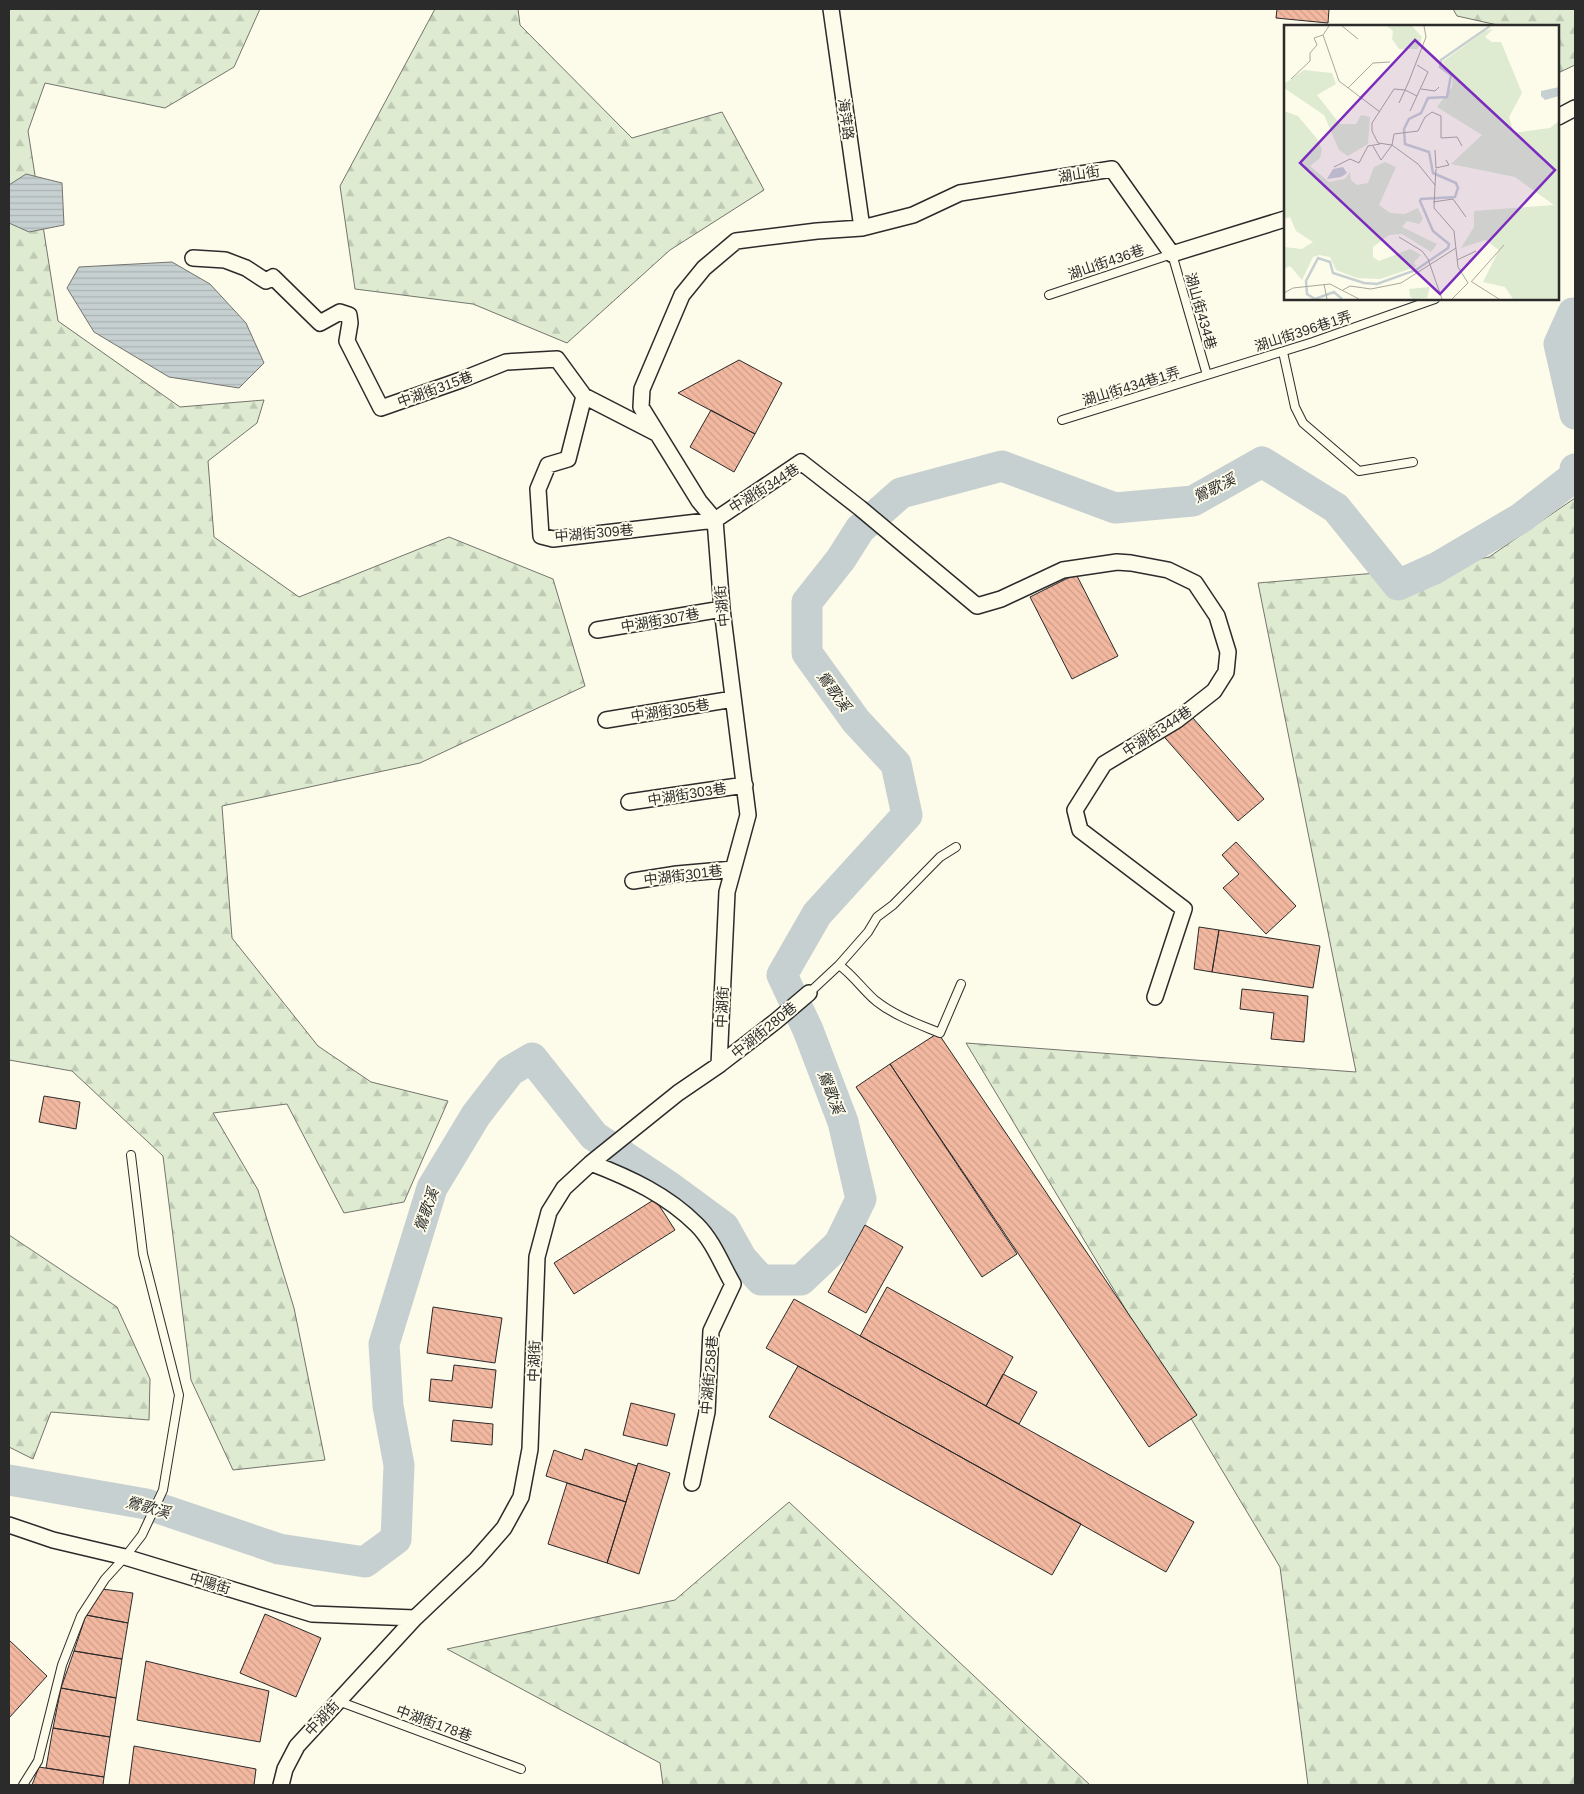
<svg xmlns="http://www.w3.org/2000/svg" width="1584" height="1794" viewBox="0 0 1584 1794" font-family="Helvetica,'Noto Sans TC',sans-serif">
	<defs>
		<pattern id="forest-firs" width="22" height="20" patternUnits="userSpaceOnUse" patternTransform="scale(1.25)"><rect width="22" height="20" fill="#deebd1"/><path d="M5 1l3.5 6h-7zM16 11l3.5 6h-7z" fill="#bfcab4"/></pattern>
		<pattern id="water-rules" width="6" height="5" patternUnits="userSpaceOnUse" patternTransform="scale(1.25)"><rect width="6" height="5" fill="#c7d0d0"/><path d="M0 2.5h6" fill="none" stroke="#abb3b3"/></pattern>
		<pattern id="building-back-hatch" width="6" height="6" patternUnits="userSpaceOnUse" patternTransform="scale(1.25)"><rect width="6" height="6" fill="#f2b8a0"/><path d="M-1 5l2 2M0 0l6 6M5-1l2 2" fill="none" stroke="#d09e8a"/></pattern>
	</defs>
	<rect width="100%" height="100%" fill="#fdfbea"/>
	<path fill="url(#forest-firs)" stroke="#74746e" d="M9,9H260L234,67L165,108L45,83L28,131L58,321L180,407L264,400L257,423L208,461L214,537L299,597L449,537L553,579L585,686L420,763L222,806L232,938L318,1046L371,1082L448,1101L404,1202L344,1213L287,1104L213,1113L258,1190L294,1308L325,1460L233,1470L191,1380L163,1156L72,1071L9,1060Z
		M435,9H518L520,25L632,138L722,112L764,190L670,250L567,343L473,304L355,289L340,186Z
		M1453,9H1575V65L1558,73V26H1502L1457,16Z
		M1575,498V1271L1574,1274L1575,1276V1785H1308L1280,1567L966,1043L1356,1072L1258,583L1436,568L1489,557Z
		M9,1235L117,1307L150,1379L149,1420L51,1412L33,1459L9,1447Z
		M789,1502L1090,1785H663L660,1763L447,1649L675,1600Z"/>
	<path fill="url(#water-rules)" stroke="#74746e" d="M26,174L62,183L64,225L29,232L9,223V185Z
		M172,262L210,284L246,323L264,363L239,388L169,377L94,332L67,288L79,267Z"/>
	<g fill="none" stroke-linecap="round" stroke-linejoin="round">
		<path stroke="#c7d0d0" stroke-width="31" d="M1575,313H1573L1559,344L1575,414
			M9,1480L146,1504L279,1549L365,1562L396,1539L399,1465L388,1406L384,1344L432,1188L476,1115L510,1071L532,1058L594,1136L667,1185L724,1227L742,1259L761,1280H801L839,1244L861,1199L843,1122L808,1030L782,975L817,914L907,815L896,764L856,721L807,653V602L841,559L860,529L901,493L1002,466L1115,508L1193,501L1262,462L1336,508L1398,585L1436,568L1521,518L1575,476V469"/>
	</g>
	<path fill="url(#building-back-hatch)" stroke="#2b2b2b" d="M1277,9H1329L1328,23L1276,18Z
		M739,360L782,383L755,434L678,393Z
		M711,410L755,434L734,472L690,447Z
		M1076,574L1118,656L1072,679L1030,597Z
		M1185,709L1264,799L1238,821L1159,731Z
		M1236,842L1296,906L1266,934L1223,888L1239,874L1222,855Z
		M1199,927L1219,930L1212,972L1194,969Z
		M1219,930L1320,946L1313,988L1212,972Z
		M1242,989L1308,996L1304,1042L1271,1039L1274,1013L1240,1009Z
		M938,1033L1197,1415L1149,1447L890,1064Z
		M890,1064L1017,1254L982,1277L856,1087Z
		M44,1096L80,1102L76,1129L39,1122Z
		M655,1199L675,1230L574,1294L554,1263Z
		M865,1225L903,1247L866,1313L828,1292Z
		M887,1287L1013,1357L986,1406L860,1336Z
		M794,1299L1194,1522L1166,1572L766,1348Z
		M433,1307L502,1318L495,1363L427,1353Z
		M454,1365L496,1370L492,1408L429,1401L431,1379L452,1381Z
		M798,1366L1081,1524L1052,1575L769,1417Z
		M1003,1374L1037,1392L1019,1424L986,1406Z
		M631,1403L675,1414L667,1446L623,1435Z
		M453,1420L493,1424L492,1445L451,1441Z
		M585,1449L637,1466L626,1502L546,1476L554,1450L582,1460Z
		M638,1463L670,1473L639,1574L607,1563Z
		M567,1483L626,1502L607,1563L548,1544Z
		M102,1589L133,1593L128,1623L86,1615Z
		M265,1614L321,1638L296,1697L240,1673Z
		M86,1615L128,1623L122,1659L74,1651Z
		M9,1640L47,1676L9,1718Z
		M74,1651L122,1659L116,1698L61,1688Z
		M146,1661L269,1691L260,1742L137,1720Z
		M61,1688L116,1698L110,1737L53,1728Z
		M53,1728L110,1737L104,1777L46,1768Z
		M134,1746L256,1769L254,1785H129Z
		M39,1767L104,1777L103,1785H32Z"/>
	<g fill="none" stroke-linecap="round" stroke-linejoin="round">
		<g stroke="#2b2b2b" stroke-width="10">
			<path id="lane" d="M1049,295L1172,254L1207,375
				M1283,352L1295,407L1303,423L1359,471L1413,462
				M1062,420L1313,342L1435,299
				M956,847L940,857L893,905L877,917L868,932L839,965C853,975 863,990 876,1001C895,1016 918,1024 940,1033L961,984
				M809,993L839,965
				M338,1701L521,1769
				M23,1785L38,1761L62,1665L81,1616L105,1579L125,1557L142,1535L163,1490L179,1395L143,1254L131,1155"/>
		</g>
		<g stroke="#2b2b2b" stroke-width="18">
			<path id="street" d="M831,9L862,228
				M1558,117L1575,108
				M193,258L225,260L246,268L266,281L273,277L320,323L340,312L349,315L350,323L347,341L381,408L461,380L506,362L557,359L584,396L656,433
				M584,396L568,459L548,465L538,489L541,536L553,539L715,520L801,462L860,508L977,606L1001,599L1063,570L1117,562L1131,563L1168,570L1195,583L1217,616L1228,652L1226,672L1214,691L1177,720L1104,764L1075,810L1080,830L1184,909L1155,997
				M597,630L722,609
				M606,720L733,699
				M629,802L745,785
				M633,881L677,874L733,869
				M719,1065L776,1021L809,993
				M591,1163C630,1178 667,1195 697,1225C713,1241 722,1265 733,1284L711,1331L707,1412L692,1483
				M9,1525L53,1540L125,1557L312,1614L415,1618
				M281,1785L285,1769L297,1746L415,1618L476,1560L504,1528L521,1497L530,1449L537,1257L549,1212L564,1188L591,1163L678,1093L719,1065L727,892L748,815L722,609L715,520L699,501L641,407L642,389L682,295L704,268L736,241L817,231L862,228L913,215L960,193L1112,169L1172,254L1285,219"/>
		</g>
		<use href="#lane" stroke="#fdfbea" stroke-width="8"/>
		<use href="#street" stroke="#fdfbea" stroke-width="15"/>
	</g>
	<g text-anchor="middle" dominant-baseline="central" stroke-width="4" stroke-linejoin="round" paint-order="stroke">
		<g font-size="14" fill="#2b2b2b" stroke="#fdfbea">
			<text transform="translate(846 119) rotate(82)">海萍路</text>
			<text transform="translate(1079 174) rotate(-9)">湖山街</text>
			<text transform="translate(1106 262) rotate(-19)">湖山街436巷</text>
			<text transform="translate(1201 311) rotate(74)">湖山街434巷</text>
			<text transform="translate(1303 331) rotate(-18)">湖山街396巷1弄</text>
			<text transform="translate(1131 386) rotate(-17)">湖山街434巷1弄</text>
			<text transform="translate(435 389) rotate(-20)">中湖街315巷</text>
			<text transform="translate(764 488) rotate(-32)">中湖街344巷</text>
			<text transform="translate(594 533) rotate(-5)">中湖街309巷</text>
			<text transform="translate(722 606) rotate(-96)">中湖街</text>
			<text transform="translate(660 620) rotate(-10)">中湖街307巷</text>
			<text transform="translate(670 710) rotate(-9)">中湖街305巷</text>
			<text transform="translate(1157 731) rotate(-33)">中湖街344巷</text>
			<text transform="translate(687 794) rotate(-9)">中湖街303巷</text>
			<text transform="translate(683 875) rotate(-7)">中湖街301巷</text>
			<text transform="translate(722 1007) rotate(-87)">中湖街</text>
			<text transform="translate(764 1030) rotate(-39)">中湖街280巷</text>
			<text transform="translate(534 1361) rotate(-88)">中湖街</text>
			<text transform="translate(709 1375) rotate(-85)">中湖街258巷</text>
			<text transform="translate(210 1583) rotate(17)">中陽街</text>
			<text transform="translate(322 1718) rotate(-47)">中湖街</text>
			<text transform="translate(434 1723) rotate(20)">中湖街178巷</text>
		</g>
		<g font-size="15" font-style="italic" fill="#2b2b2b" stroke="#fdfbea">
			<text transform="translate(1214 488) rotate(-27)">鶯歌溪</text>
			<text transform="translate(834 691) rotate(54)">鶯歌溪</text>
			<text transform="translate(831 1092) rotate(69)">鶯歌溪</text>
			<text transform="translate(426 1210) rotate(-71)">鶯歌溪</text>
			<text transform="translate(148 1507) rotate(15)">鶯歌溪</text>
		</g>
	</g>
	<g transform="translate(1284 25)">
		<rect width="275" height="275" fill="#fdfbea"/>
		<path d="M146,262L143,273L129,274L126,271L125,264Z" fill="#deebd1"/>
		<path d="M103,1H128L138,12L134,24H115L108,14L109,6ZM209,4L201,12L208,17H217L238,68L225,92L230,108L266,103L275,96V274H229L221,262L199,257L215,225L201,215L177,223L190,202V186L270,180L231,152L167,139L198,110L153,82L168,62L169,50L158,37L201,6ZM20,45L48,48L52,59L33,70L56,99H72L77,90L86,92L84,119L64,131L55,125L40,90L0,63V59ZM0,86L14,91L34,115L38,125L36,133L26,141L45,157L61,154L66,147L67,155L73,160L84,158L90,142L101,137L112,142L95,180L106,188L121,189L134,183L139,194L135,199L123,196L118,202L153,219L147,227L118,209L105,210L89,222V232L95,236L126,224L137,230L130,237L132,242L96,254L73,253L52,245L46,232L35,230L29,232L18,255L6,241L0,244V222L18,224L29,217L12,206L6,192L0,194Z" fill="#deebd1"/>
		<path d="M275,62V71L261,75L257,71V66ZM59,142L63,148L57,152L43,154L49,144Z" fill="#c7d0d0"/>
		<path fill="none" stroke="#c7d0d0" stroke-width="2.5" d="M58,274L50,267L31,274L23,269L22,256L34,233L46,237L49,248L80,258L93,259L132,245L164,223L165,219L149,206L136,176L137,174L171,172L174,163L172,158L149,148L145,127L121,119L120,104L125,94L137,88L144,73L163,72L167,50L156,42L157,35L206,1"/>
		<path fill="none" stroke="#a9a89e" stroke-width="1" d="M45,1L39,10L55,56L96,87M58,1L74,14M140,1L142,12L125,56L121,65L110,64L88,98V106L94,118L108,120L134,139L151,160L150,183L170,206L174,242L184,258M7,54L26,36V28L33,20L30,13L39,10M64,63L89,38L106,37M137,64L151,66L155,62M115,78L121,65L133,71M126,86L144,47L133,40M89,121L97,135L108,120L110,109L134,106L141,92L148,87L157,91V113L173,112L178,121M151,125L152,143L165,140L162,135M50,142L66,134L75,138L84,121L96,119M151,160L152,144M149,177L169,174L182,192M115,212L138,226L144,234L158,274M173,235L192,226M187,257L220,220M188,257L215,274M40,259L43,274M59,265L66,261L87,264L117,258L172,223M0,268L9,263L46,259L75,274M168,274L184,258"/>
		<path fill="#7b2cbf" fill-opacity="0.15" stroke="#7b2cbf" stroke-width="2.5" d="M131,15L271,145L156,269L16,138Z"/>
		<rect width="275" height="275" fill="none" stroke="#2b2b2b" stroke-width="2.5"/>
	</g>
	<rect width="1584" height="1794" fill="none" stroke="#2b2b2b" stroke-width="20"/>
</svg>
